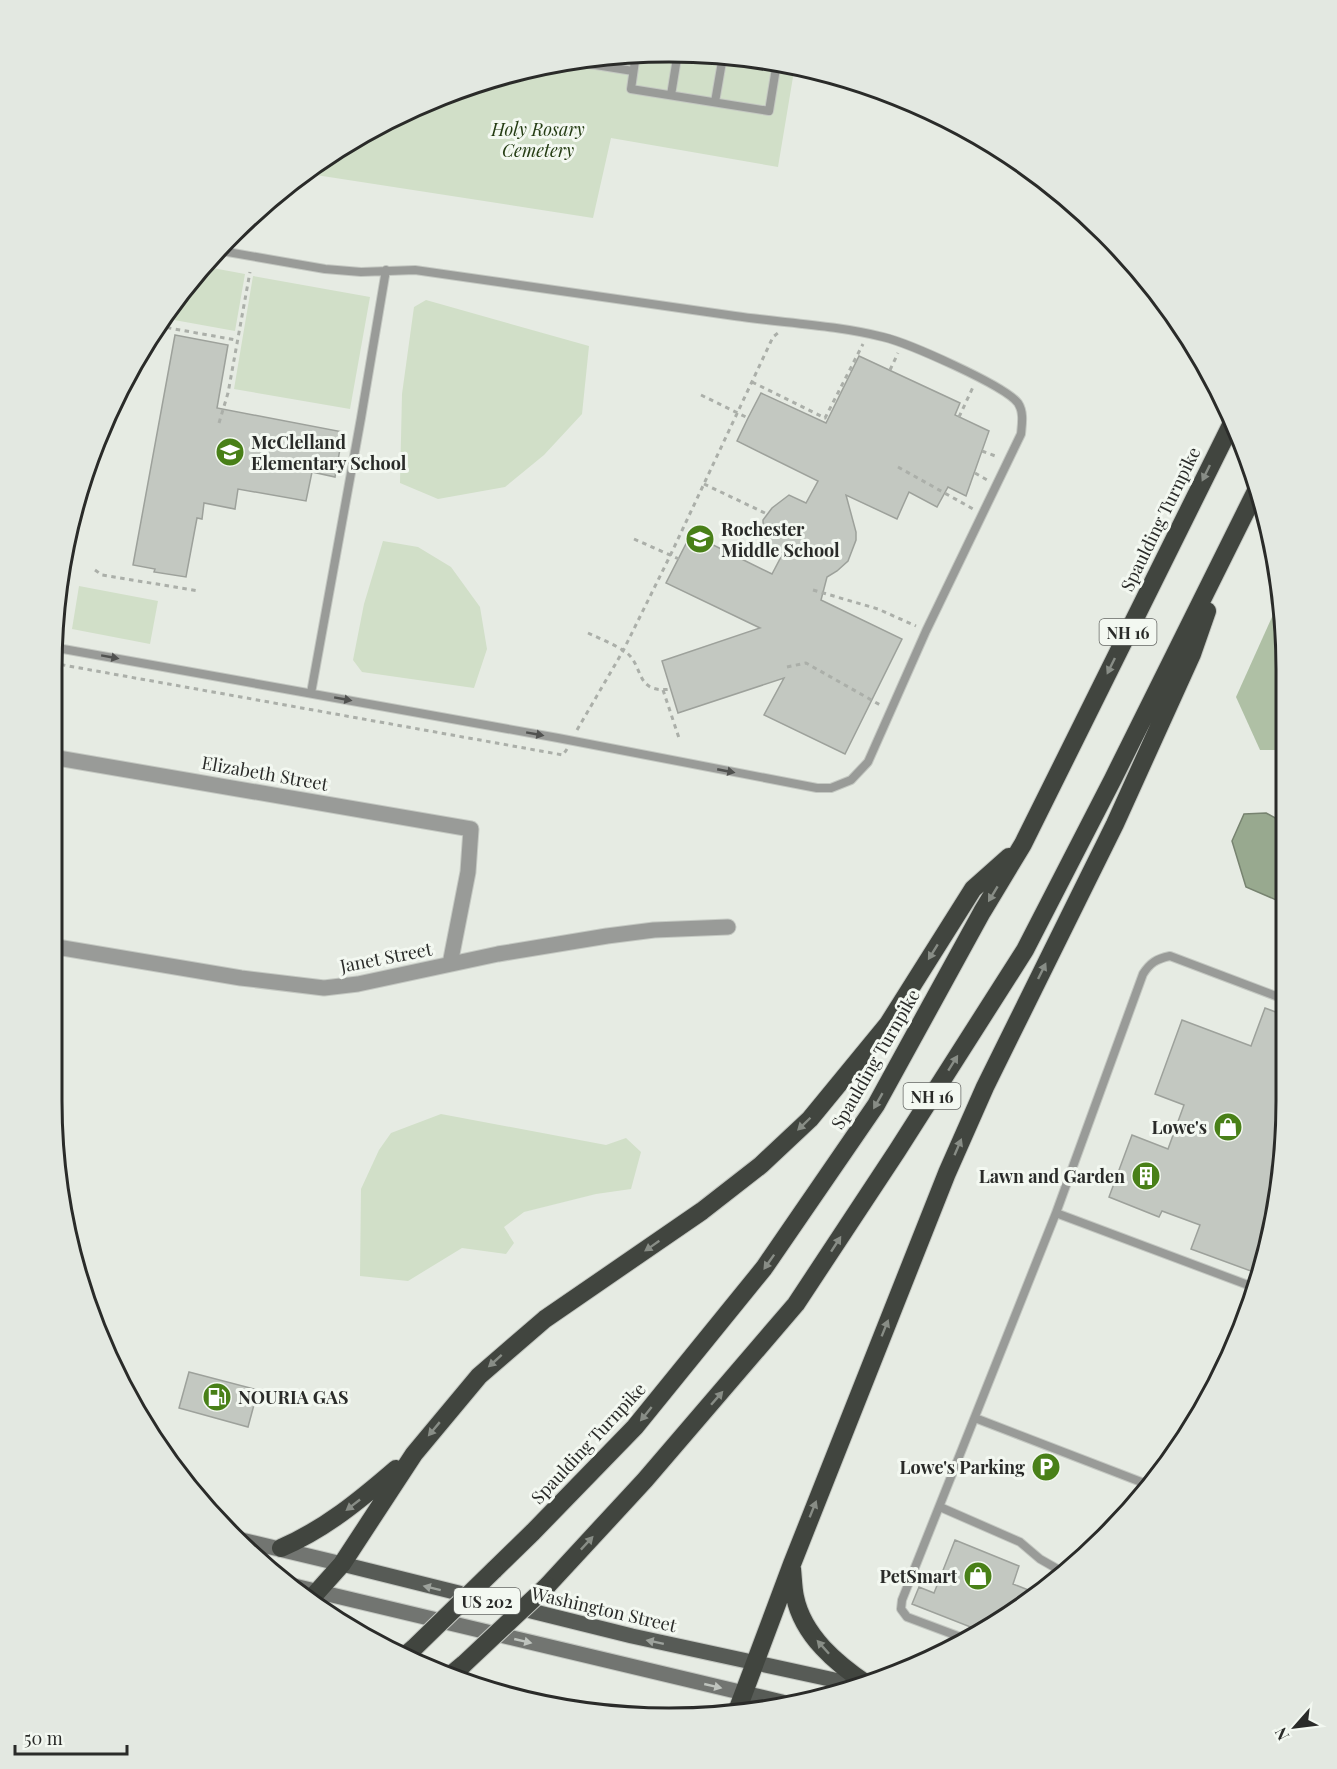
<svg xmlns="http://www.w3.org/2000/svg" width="1337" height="1769" viewBox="0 0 1337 1769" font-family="'Playfair Display',serif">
	<rect width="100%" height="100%" fill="#e6ebe3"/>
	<path fill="#d1dfc8" d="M668,51L795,65L778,167L611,138L593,218L303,173L325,155L432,98L548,63Z
		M202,266L245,274L235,331L163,318L178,293Z
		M253,276L370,297L350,409L234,389Z
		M426,300L589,346L582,414L544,455L505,487L438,499L400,483L402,394L414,307Z
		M383,541L418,547L451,567L480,607L487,649L474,688L362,672L353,660L364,604Z
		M79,586L158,601L150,644L72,629Z
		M441,1114L606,1145L626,1138L641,1152L631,1189L596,1194L524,1212L504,1227L514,1243L506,1254L462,1248L408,1281L360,1276L361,1189L379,1150L391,1133Z"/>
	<path fill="#afc0a5" d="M1281,597V750H1260L1236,697Z"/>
	<path fill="#98a98f" stroke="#778370" stroke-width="1.5" d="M1266,813L1281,821V902L1246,887L1232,841L1244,814Z"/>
	<path fill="#c3c8c1" stroke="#9da19b" stroke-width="1.5" d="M175,335L228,345L217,408L343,432L335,477L312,472L306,501L238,489L235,509L204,503L202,519L197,518L186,577L154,572L155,569L133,565Z
		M859,356L960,403L955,415L989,431L966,496L948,487L937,507L909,492L897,519L846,495L856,532V540L848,561L837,571L827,577L821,600L902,639L845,754L764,715L784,678L678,713L662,661L760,628L666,583L691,534L772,574L783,553L764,545L763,520L772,508L789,495L806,503L818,481L737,441L748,418L761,393L826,423Z
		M1265,1008L1281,1014V1181L1259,1274L1191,1249L1200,1225L1162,1211L1159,1217L1109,1197L1132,1135L1168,1149L1184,1105L1155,1094L1182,1020L1251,1046Z
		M189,1372L258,1390L248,1427L179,1408Z
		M955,1540L1019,1566L1013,1584L1036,1593L1012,1614L978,1630L912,1604L919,1587L934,1593Z"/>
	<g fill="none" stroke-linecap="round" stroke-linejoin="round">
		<g stroke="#c4c8c2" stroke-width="10">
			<path id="lane" d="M636,54L631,89L769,111L777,62
				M571,61L633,71
				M671,95L678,52
				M715,102L723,56
				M52,647L558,738L817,788H831L851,780L868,762L926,631L1021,434C1022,424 1024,412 1018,403C1004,385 908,343 883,337C835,325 784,323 735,316C628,301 522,285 415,270L361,272L325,269L216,250
				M311,693L361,418L386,270
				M1056,1213L1143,974C1150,963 1156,959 1170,956L1281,998
				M975,1418L1149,1485
				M940,1507L1020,1542L1040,1559L1061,1571
				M963,1638L907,1617L901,1609L902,1600L1056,1213L1256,1288"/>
		</g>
		<g stroke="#c4c8c2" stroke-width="17">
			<path id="street" d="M52,757L471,829L468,872L450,964
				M51,946L241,978L324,988L358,984L498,954L607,936L654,930L728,927"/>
		</g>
		<g stroke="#c4c8c2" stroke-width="17">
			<path id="secondary" d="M233,1538L342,1564
				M290,1585L744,1693"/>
		</g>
		<g stroke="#c4c8c2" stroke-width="17">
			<path id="primary" d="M342,1564L632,1636L862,1686
				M744,1693L782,1702"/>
		</g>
		<g stroke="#c4c8c2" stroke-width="20">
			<path id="highway" d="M281,1548C325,1529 360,1500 396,1469
				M792,1569C793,1578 793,1588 795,1597C803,1636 837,1664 868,1685
				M494,1570L533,1532L635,1427L764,1268L876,1105L982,912L1023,844L1233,421
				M547,1586L645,1480L796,1304L897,1151L1025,950L1113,779L1255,493
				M309,1601L342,1564L414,1454L479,1376L545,1319L702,1211L761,1165L810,1119L888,1024L973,889L1009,857
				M403,1657L414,1648
				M452,1674L464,1664
				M737,1711L792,1564L947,1173L985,1087L1115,824L1192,654L1207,611"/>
		</g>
		<path stroke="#abafa9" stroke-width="3" stroke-dasharray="4.5 4.5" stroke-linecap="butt" d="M158,326L236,340
			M890,370L898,353
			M752,382L825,418L863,344
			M701,395L748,418
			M959,417L974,385
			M219,423L228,393L250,272
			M982,451L998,457
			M898,467L975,510
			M975,473L989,481
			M704,484L767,514
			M634,539L679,559
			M95,570L102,575L199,591
			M813,590L878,609L916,626
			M588,633C601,639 616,645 627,653C644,667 635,694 671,689
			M52,663L563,755L567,749
			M787,667L806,663L882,706
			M663,690L679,738
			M577,730L623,651L670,556L773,337L778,333"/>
		<use href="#lane" stroke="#999b98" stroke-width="8"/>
		<use href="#street" stroke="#999b98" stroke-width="15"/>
		<use href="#secondary" stroke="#727571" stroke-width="15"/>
		<use href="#primary" stroke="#575b56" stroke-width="15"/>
		<use href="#highway" stroke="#41453f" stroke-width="18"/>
		<g stroke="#c4c8c2" stroke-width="20" stroke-linecap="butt">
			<path id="highway-bridge" d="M414,1648L494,1570
				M464,1664L547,1586"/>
		</g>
		<use href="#highway-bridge" stroke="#41453f" stroke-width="18"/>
	</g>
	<defs><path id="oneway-solid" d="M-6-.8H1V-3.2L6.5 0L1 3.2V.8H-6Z" transform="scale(1.5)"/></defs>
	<g fill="#888d86">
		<use href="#oneway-solid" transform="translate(1206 473) rotate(116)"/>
		<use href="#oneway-solid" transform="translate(1111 666) rotate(116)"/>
		<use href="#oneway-solid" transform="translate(993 894) rotate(121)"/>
		<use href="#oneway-solid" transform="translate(933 952) rotate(122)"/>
		<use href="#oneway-solid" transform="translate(1042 971) rotate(-64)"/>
		<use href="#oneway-solid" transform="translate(953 1063) rotate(-58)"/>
		<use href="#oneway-solid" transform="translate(878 1101) rotate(120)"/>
		<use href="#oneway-solid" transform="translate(804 1124) rotate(136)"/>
		<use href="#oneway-solid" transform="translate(958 1147) rotate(-67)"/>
		<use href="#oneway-solid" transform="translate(836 1244) rotate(-57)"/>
		<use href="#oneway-solid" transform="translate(652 1246) rotate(145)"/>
		<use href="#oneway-solid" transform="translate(769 1262) rotate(125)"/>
		<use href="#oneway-solid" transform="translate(885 1328) rotate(-68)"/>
		<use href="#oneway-solid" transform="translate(495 1361) rotate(138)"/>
		<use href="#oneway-solid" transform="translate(717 1398) rotate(-49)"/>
		<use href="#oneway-solid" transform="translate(646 1414) rotate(129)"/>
		<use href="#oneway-solid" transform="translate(434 1429) rotate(130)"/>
		<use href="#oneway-solid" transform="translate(353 1505) rotate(142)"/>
		<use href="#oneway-solid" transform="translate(813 1509) rotate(-68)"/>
		<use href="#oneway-solid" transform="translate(587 1543) rotate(-47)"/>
		<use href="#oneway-solid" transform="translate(823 1647) rotate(-132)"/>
	</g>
	<g fill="#515250">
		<use href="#oneway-solid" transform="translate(110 657) rotate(10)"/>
		<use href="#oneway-solid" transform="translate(343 699) rotate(10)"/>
		<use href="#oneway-solid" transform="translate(535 734) rotate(10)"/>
		<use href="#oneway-solid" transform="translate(726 771) rotate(11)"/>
	</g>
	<g fill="#9da29c">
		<use href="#oneway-solid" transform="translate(432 1588) rotate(-166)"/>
		<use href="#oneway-solid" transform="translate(655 1642) rotate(-168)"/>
	</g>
	<g fill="#bfc4be">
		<use href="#oneway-solid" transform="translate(523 1641) rotate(13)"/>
		<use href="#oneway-solid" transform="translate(713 1686) rotate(13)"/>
	</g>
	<defs>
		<g id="school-disc" transform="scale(1.5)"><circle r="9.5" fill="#498018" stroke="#f3f8f1"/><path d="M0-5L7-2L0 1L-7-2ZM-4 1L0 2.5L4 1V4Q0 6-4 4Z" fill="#fff"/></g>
		<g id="shop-disc" transform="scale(1.5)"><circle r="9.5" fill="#498018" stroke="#f3f8f1"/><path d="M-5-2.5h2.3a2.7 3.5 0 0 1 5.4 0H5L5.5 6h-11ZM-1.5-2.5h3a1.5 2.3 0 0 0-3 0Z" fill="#fff"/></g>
		<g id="building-disc" transform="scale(1.5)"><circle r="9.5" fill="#498018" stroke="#f3f8f1"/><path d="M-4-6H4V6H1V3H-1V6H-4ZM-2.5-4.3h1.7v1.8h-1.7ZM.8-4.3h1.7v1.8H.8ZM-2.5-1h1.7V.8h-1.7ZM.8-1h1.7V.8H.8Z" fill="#fff"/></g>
		<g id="fuel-disc" transform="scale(1.5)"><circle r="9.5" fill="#498018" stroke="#f3f8f1"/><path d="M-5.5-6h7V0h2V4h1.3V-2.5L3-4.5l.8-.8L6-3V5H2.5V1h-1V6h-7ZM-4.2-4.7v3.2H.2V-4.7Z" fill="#fff"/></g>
		<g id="parking-disc" transform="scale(1.5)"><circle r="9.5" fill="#498018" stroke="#f3f8f1"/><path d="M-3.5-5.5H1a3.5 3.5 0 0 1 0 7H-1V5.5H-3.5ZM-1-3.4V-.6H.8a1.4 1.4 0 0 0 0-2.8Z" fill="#fff"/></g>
	</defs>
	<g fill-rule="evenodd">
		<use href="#school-disc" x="230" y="452"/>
		<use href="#school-disc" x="700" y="539"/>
		<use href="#shop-disc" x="1228" y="1127"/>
		<use href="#building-disc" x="1146" y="1176"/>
		<use href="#fuel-disc" x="217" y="1397"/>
		<use href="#parking-disc" x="1046" y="1467"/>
		<use href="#shop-disc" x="978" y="1576"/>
	</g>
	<g text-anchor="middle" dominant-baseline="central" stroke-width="6" stroke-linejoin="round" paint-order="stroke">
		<g fill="#f3f8f1" stroke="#666865" stroke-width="1.5">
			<rect x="1099.5" y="619" width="57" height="26" rx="4.5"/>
			<rect x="903.5" y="1083" width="57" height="26" rx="4.5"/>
			<rect x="454" y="1588" width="66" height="26" rx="4.5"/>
		</g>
		<g font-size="16" font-weight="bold" fill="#2a2b29">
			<text x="1128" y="632">NH 16</text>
			<text x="932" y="1096">NH 16</text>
			<text x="487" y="1601">US 202</text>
		</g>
		<g font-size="18" font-style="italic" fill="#253d14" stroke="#f3f8f1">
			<text x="538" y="129">Holy Rosary<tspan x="538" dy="21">Cemetery</tspan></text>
		</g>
		<g font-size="18" font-weight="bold" fill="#2a2b29" stroke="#f3f8f1" text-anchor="end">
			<text x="251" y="442" text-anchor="start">McClelland<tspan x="251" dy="21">Elementary School</tspan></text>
			<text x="721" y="529" text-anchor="start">Rochester<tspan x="721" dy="21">Middle School</tspan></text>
			<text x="1207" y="1127">Lowe's</text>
			<text x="1125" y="1176">Lawn and Garden</text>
			<text x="238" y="1397" text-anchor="start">NOURIA GAS</text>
			<text x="1025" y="1467">Lowe's Parking</text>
			<text x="957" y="1576">PetSmart</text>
		</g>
		<g font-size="18" fill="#2a2b29" stroke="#f3f8f1">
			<text transform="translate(1160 519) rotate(-64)">Spaulding Turnpike</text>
			<text transform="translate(265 773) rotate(10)">Elizabeth Street</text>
			<text transform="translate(386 957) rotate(-11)">Janet Street</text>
			<text transform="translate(875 1059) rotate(-60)">Spaulding Turnpike</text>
			<text transform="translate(588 1443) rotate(-47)">Spaulding Turnpike</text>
			<text transform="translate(604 1609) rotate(13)">Washington Street</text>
		</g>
	</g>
	<path d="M0 0H1337V1769H0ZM669 62H669A607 607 0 0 1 1276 669V1101A607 607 0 0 1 669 1708H669A607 607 0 0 1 62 1101V669A607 607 0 0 1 669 62Z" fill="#e3e8e1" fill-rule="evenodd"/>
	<path fill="none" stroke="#2a2b29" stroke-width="3" d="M669 62H669A607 607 0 0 1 1276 669V1101A607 607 0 0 1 669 1708H669A607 607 0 0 1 62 1101V669A607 607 0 0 1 669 62Z"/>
	<g transform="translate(1295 1727) rotate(242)" stroke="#f3f8f1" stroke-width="4.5" paint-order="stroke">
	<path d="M0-4.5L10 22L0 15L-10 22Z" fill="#2a2b29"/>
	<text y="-9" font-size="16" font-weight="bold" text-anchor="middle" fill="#2a2b29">N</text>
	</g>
	<path d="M15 1745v9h112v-9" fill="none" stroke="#2a2b29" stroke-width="3"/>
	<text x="24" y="1745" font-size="18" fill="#2a2b29" stroke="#f3f8f1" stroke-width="4.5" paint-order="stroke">50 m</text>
</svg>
